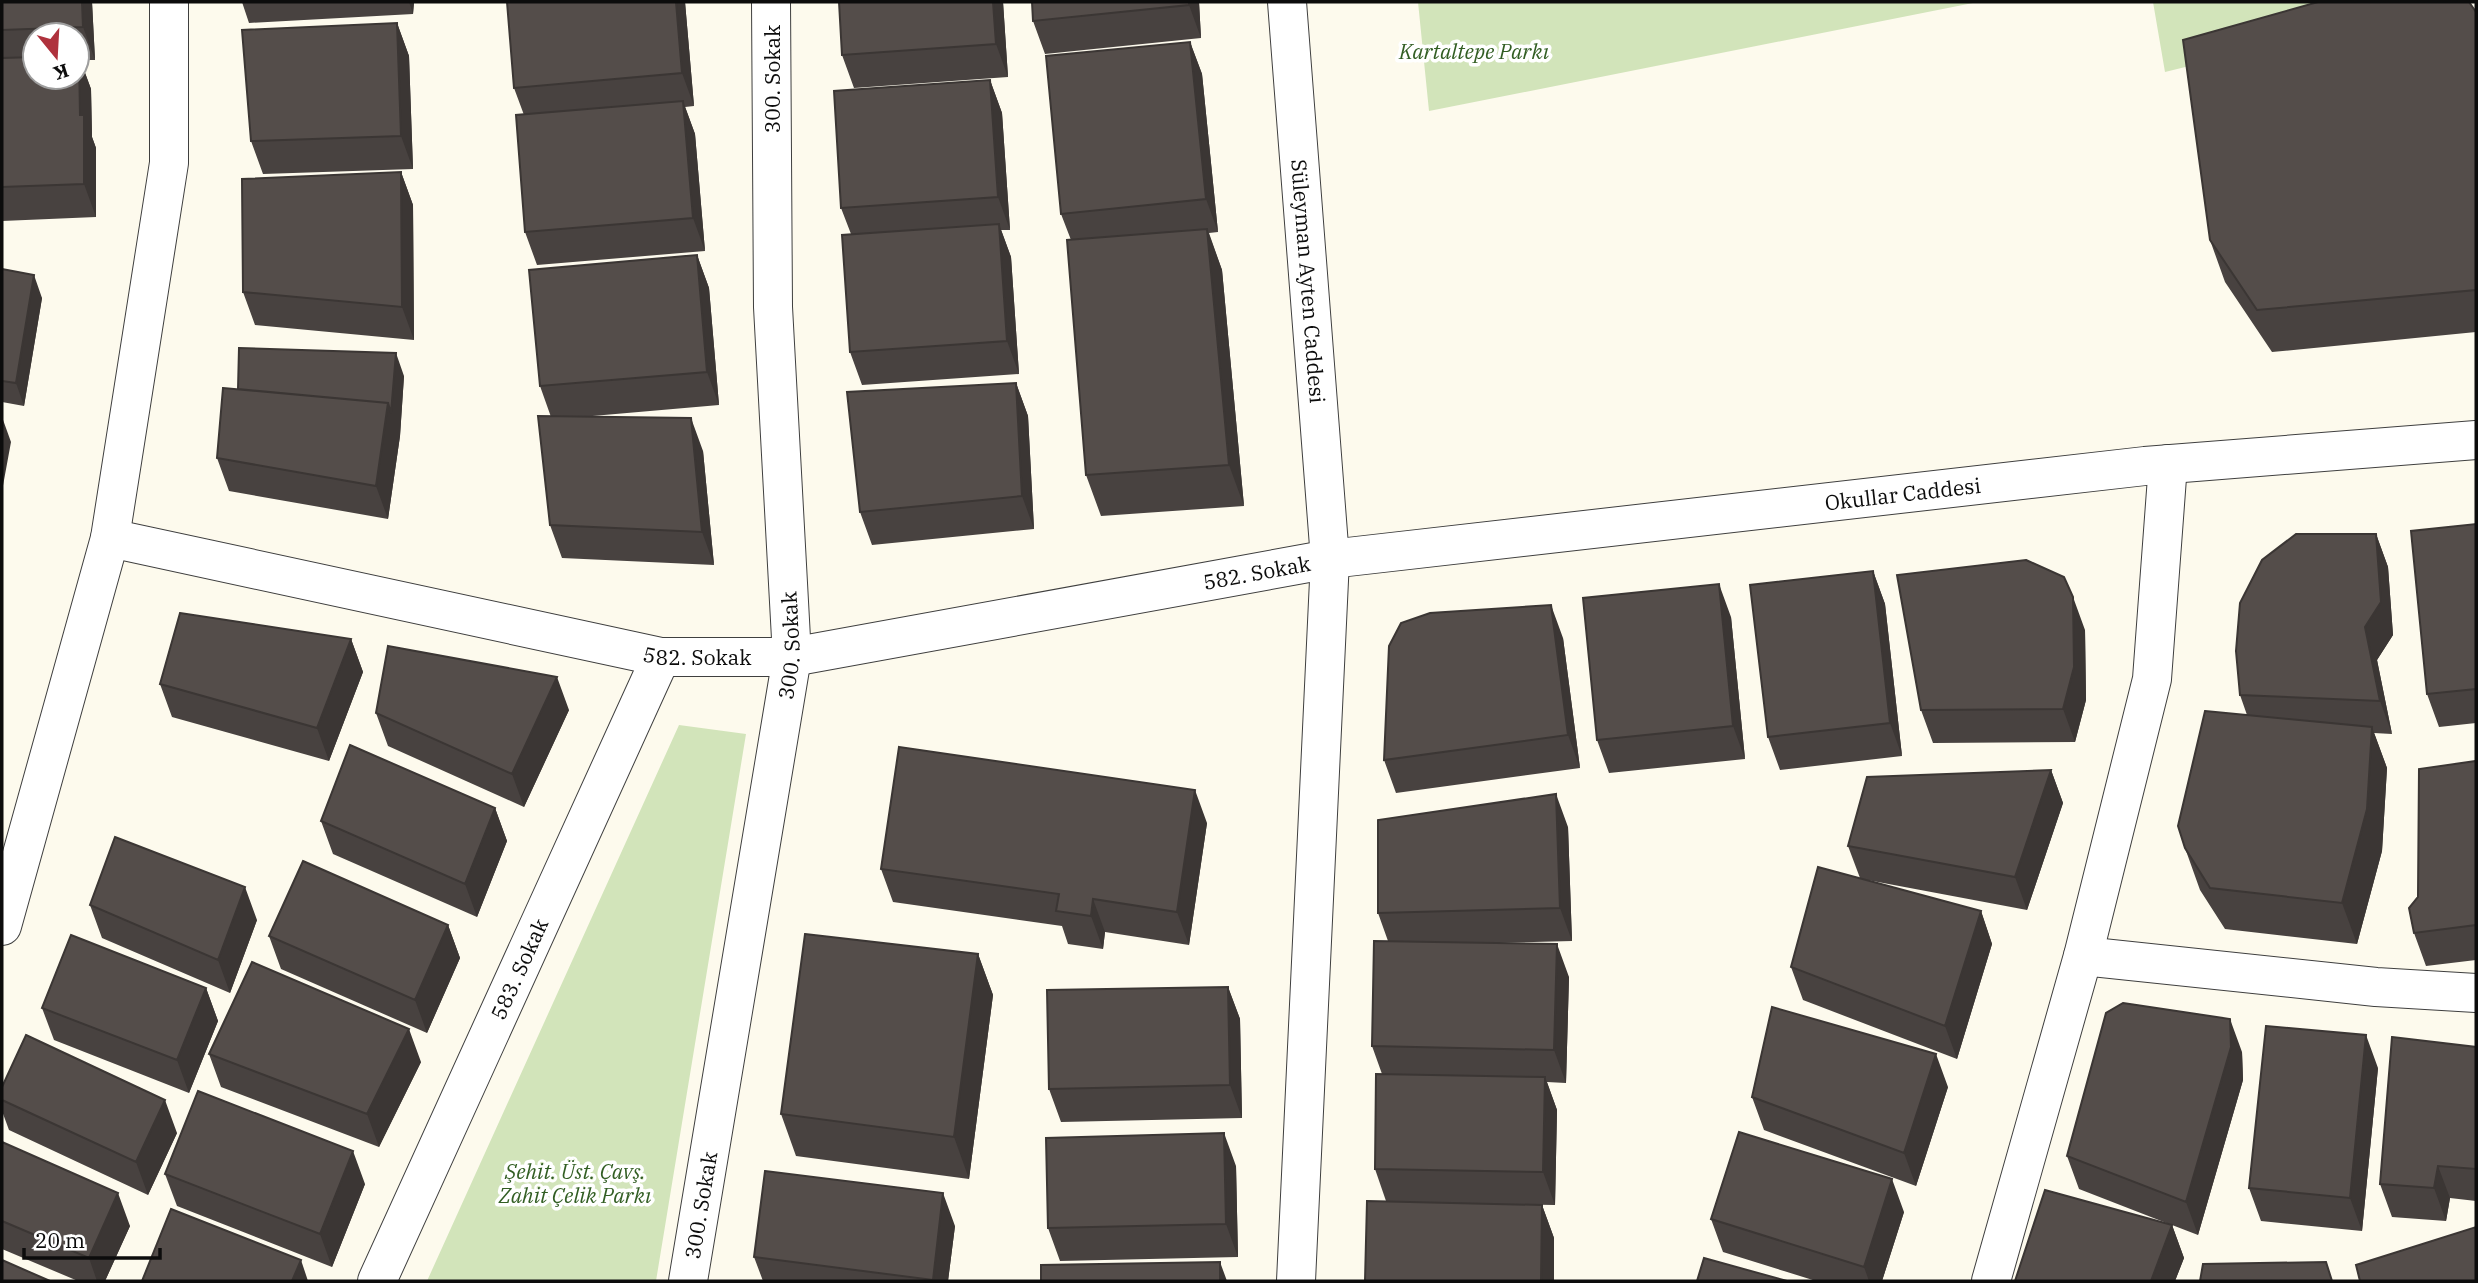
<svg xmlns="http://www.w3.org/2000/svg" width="2478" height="1283" viewBox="0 0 2478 1283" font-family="'IBM Plex Serif',serif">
	<rect width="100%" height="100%" fill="#fdfaed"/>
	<path fill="#d2e4ba" d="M1418,2H1978L1429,111Z
		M2153,2H2449L2165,72Z
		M679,725L746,734L656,1281H427Z"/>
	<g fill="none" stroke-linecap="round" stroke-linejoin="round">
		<g stroke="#3f3f3f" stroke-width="40">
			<g id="minor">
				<path id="s1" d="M1287,2L1330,559L1296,1281"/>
				<path id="s2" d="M110,538L661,657H792L1330,559L2145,466L2476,440"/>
				<path d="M2,926L110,538L169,163V2"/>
				<path d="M2083,956L2376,987L2476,993"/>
				<path id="s3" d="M377,1281L661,657"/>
				<path id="s4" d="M688,1281L792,657L773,307L771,2"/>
				<path d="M1991,1281L2083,956L2152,679L2168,464"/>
			</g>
		</g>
		<use href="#minor" stroke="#fff" stroke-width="38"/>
	</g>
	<path fill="#484240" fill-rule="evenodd" d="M2,2H92L95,60H80L91,89L92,137L96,148V217L2,221ZM35,35H77V77H35Z
		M242,2H414L413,14L249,23Z
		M685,2L694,106L685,107L695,134L705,251L537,265L525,232L524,115L514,88Z
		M1003,2L1008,77L854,88L842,55Z
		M1032,2H1199L1201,38L1045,54L1033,21Z
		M2476,12V332L2272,352L2225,282L2210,240Z
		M397,23L409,56L413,169L263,174L251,141Z
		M1190,42L1202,74L1218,232L1209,233L1222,270L1244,506L1101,516L1086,475L1071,240L1061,214Z
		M990,80L1002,113L1010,230H1001L1011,257L1019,374L862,385L850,352L851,234L841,208Z
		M401,172L413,205L414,340L255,325L243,292Z
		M697,255L709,288L719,405L581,417L703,451L714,565L562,558L550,525L551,417L540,386Z
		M2,269L42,298L24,406L2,402Z
		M404,376L400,436L388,519L229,491L217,458Z
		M1016,383L1028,416L1034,529L872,545L860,512Z
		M2476,524V723L2439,727L2427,694Z
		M2376,534L2388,567L2393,635L2377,660L2392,734L2374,733L2387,768L2382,851L2357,944L2225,929L2200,890L2185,848L2247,715L2240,695Z
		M1873,571L1885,604L1902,756L1780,770L1768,737Z
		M1731,617L1745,759L1609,773L1597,740Z
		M2085,630L2086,700L2075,742L1933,743L1921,710Z
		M1563,638L1580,768L1396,793L1384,760Z
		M351,639L363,672L329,761L172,717L160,684Z
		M569,710L524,807L388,746L376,713Z
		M2476,761V960L2426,966L2414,933L2418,897Z
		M2051,770L2063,803L2027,910L1862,879L1981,911L1992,944L1957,1059L1803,1000L1791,967L1860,878L1848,846Z
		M495,808L507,841L477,917L333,854L321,821Z
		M1207,823L1189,945L1105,932L1103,949L1068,944L1062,926L893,902L881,869Z
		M1568,827L1572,941L1497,943L1569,977L1566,1083L1547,1082L1557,1110L1555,1205L1485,1204L1542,1205L1554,1238L1386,1201L1375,1169L1382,1074L1372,1046L1388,941L1378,913Z
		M90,905L257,920L230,993L102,938Z
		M448,925L460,958L427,1033L281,969L269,936Z
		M978,954L993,995L969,1179L796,1156L781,1114Z
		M1228,987L1240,1019L1242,1118L1061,1122L1049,1089Z
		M206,988L218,1021L189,1093L54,1040L42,1008Z
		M2476,1047V1201L2450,1198L2446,1221L2392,1217L2380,1184Z
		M2242,1052L2243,1080L2198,1235L2172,1225L2184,1258L2175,1281H2015L2169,1224L2079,1189L2067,1156Z
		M209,1054L421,1062L379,1147L221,1087Z
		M2378,1068L2362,1231L2261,1221L2249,1188Z
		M2,1087L177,1133L148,1195L9,1130L2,1111Z
		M1948,1087L1916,1186L1764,1130L1752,1097Z
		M2,1142L130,1226L105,1281H78L2,1249Z
		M1236,1166L1238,1257L1060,1261L1048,1228Z
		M165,1174L365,1184L332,1267L177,1206Z
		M1904,1212L1882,1281H1816L1723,1252L1711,1219Z
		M955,1226L948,1281H763L754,1257Z"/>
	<path fill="#3b3634" d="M82,2H92L95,60L83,27Z
		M409,2H414L413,14Z
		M676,2H685L694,106L682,73Z
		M993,2H1003L1008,77L996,44Z
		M1189,2H1199L1201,38L1189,5Z
		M397,23L409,56L413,169L401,136Z
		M1190,42L1202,74L1218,232L1206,199Z
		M79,56L91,89L92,137L96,148V217L84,184L80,115Z
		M990,80L1002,113L1010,230L998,197Z
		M683,101L695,134L705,251L693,218Z
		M401,172L413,205L414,340L402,307Z
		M999,224L1011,257L1019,374L1007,341Z
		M1207,229L1222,270L1244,506L1229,465Z
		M697,255L709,288L719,405L707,372Z
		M34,275L42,298L24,406L16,383Z
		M396,353L404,376L400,436L388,519L376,486Z
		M1016,383L1028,416L1034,529L1022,496Z
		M2,417L11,442L2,491Z
		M691,418L703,451L714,565L702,532Z
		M2376,534L2388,567L2393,635L2377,660L2392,734L2380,701L2365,627Z
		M1873,571L1885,604L1902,756L1890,723Z
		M1719,584L1731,617L1745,759L1733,726Z
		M2073,597L2085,630L2086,700L2075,742L2063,709Z
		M1551,605L1563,638L1580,768L1568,735Z
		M351,639L363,672L329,761L317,728Z
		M557,677L569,710L524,807L512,774Z
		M2372,727L2387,768L2382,851L2357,944L2342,903Z
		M2051,770L2063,803L2027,910L2015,877Z
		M1195,790L1207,823L1189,945L1177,912Z
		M1556,794L1568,827L1572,941L1560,908Z
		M495,808L507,841L477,917L465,884Z
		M245,887L257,920L230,993L218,960Z
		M1093,899L1105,932L1103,949L1091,916Z
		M1981,911L1992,944L1957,1059L1945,1026Z
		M448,925L460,958L427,1033L415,1000Z
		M1557,944L1569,977L1566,1083L1554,1050Z
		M978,954L993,995L969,1179L954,1137Z
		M1228,987L1240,1019L1242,1118L1230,1085Z
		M206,988L218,1021L189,1093L177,1060Z
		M2230,1019L2242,1052L2243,1080L2198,1235L2186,1202Z
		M409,1029L421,1062L379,1147L367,1114Z
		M2366,1035L2378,1068L2362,1231L2350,1198Z
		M1936,1054L1948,1087L1916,1186L1904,1153Z
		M1545,1077L1557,1110L1555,1205L1543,1172Z
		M165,1100L177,1133L148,1195L136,1162Z
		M1224,1133L1236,1166L1238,1257L1226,1224Z
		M353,1151L365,1184L332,1267L320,1234Z
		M2438,1166L2450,1198L2446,1221L2434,1188Z
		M1892,1179L1904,1212L1882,1281H1869L1864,1267Z
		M118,1193L130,1226L105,1281H97L89,1258Z
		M943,1193L955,1226L948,1281H933Z
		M1542,1205L1554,1238V1281H1541Z
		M2172,1225L2184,1258L2175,1281H2151Z
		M301,1260L308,1281H292Z
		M1220,1262L1227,1281H1220Z"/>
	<path fill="#544d4a" stroke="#3b3634" stroke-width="2" d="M2,2H82L83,27L2,30Z
		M507,2H676L682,73L514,88Z
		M839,2H993L996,44L842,55Z
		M1032,2H1189V5L1033,21Z
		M2318,2H2469L2476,12V290L2257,310L2210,240L2183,40Z
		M397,23L401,136L251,141L242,30Z
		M1190,42L1206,199L1061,214L1046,56Z
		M77,56H79L80,115H84V184L2,187V58L35,57V77H77Z
		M990,80L998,197L841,208L834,91Z
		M683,101L693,218L525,232L516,115Z
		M401,172L402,307L243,292L242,179Z
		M999,224L1007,341L850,352L842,235Z
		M1207,229L1229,465L1086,475L1067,240Z
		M697,255L707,372L540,386L529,270Z
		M2,269L34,275L16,383L2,381Z
		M239,348L396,353L391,413L388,403L238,389Z
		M1016,383L1022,496L860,512L847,392Z
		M223,388L388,403L376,486L217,458Z
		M538,416L691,418L702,532L550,525Z
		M2476,524V689L2427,694L2411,531Z
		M2296,534H2376L2381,602L2365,627L2380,701L2240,695L2236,651L2240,603L2262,560Z
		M2026,560L2064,577L2073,597L2074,667L2063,709L1921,710L1897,575Z
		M1873,571L1890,723L1768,737L1750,585Z
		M1719,584L1733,726L1597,740L1583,598Z
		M1551,605L1568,735L1384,760L1389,646L1401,623L1430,613Z
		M180,613L351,639L317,728L160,684Z
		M388,646L557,677L512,774L376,713Z
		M2205,711L2372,727L2367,809L2342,903L2210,888L2185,848L2178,826Z
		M350,745L495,808L465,884L321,821Z
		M899,747L1195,790L1177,912L1093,899L1091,916L1056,911L1059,894L881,869Z
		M2476,761V925L2414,933L2409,908L2418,897L2419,769Z
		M2051,770L2015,877L1848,846L1867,777Z
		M1556,794L1560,908L1378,913V820Z
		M115,837L245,887L218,960L90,905Z
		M303,861L448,925L415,1000L269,936Z
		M1818,867L1981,911L1945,1026L1791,967Z
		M805,934L978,954L954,1137L781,1114Z
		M71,935L206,988L177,1060L42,1008Z
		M1374,941L1557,944L1554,1050L1372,1046Z
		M252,962L409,1029L367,1114L209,1054Z
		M1228,987L1230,1085L1049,1089L1047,990Z
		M2123,1003L2230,1019L2231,1047L2186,1202L2067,1156L2106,1013Z
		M1772,1007L1936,1054L1904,1153L1752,1097Z
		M2266,1026L2366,1035L2350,1198L2249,1188Z
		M26,1035L165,1100L136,1162L2,1100V1087Z
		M2392,1037L2476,1047V1169L2438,1166L2434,1188L2380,1184Z
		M1376,1074L1545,1077L1543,1172L1375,1169Z
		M198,1091L353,1151L320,1234L165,1174Z
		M1739,1132L1892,1179L1864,1267L1711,1219Z
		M1224,1133L1226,1224L1048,1228L1046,1138Z
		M2,1142L118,1193L89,1258L2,1221Z
		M765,1171L943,1193L933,1280L754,1257Z
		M2045,1190L2172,1225L2151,1281H2015Z
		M1367,1201L1542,1205L1541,1281H1365Z
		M171,1209L301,1260L292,1281H142Z
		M2476,1227V1281H2360L2356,1265Z
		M1704,1258L1787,1281H1697Z
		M2,1260L50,1281H2Z
		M1220,1262V1281H1041V1265Z
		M2326,1262L2332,1281H2200L2203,1264Z"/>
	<g text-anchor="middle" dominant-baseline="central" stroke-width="7" stroke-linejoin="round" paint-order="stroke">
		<g font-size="21" font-style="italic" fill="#325e23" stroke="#fff">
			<text x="1474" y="51">Kartaltepe Parkı</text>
			<text x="575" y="1171">Şehit. Üst. Çavş.<tspan x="575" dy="24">Zahit Çelik Parkı</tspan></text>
		</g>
		<g font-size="21" fill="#0c0c0c" stroke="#fff">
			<text transform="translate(772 79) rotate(-90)">300. Sokak</text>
			<text stroke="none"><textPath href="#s1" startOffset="280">Süleyman Ayten Caddesi</textPath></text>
			<text stroke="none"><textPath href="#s2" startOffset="1818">Okullar Caddesi</textPath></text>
			<text stroke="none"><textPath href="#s2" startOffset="1167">582. Sokak</textPath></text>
			<text stroke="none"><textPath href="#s4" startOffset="644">300. Sokak</textPath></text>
			<text stroke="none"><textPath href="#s2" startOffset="600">582. Sokak</textPath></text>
			<text stroke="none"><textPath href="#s3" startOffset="343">583. Sokak</textPath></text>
			<text stroke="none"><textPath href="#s4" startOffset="77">300. Sokak</textPath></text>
		</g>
	</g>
	<rect width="2478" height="1283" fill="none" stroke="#0c0c0c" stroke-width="7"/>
	<g transform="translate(56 56) rotate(162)"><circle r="33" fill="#ffffff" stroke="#9e9e9e" stroke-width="2"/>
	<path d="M0-5L12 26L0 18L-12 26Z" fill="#af323d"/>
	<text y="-10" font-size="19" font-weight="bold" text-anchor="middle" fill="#0c0c0c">K</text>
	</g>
	<path d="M24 1248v10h136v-10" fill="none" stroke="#0c0c0c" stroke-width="3.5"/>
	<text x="35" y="1248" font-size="21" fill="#0c0c0c" stroke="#ffffff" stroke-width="5" paint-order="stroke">20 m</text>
</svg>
